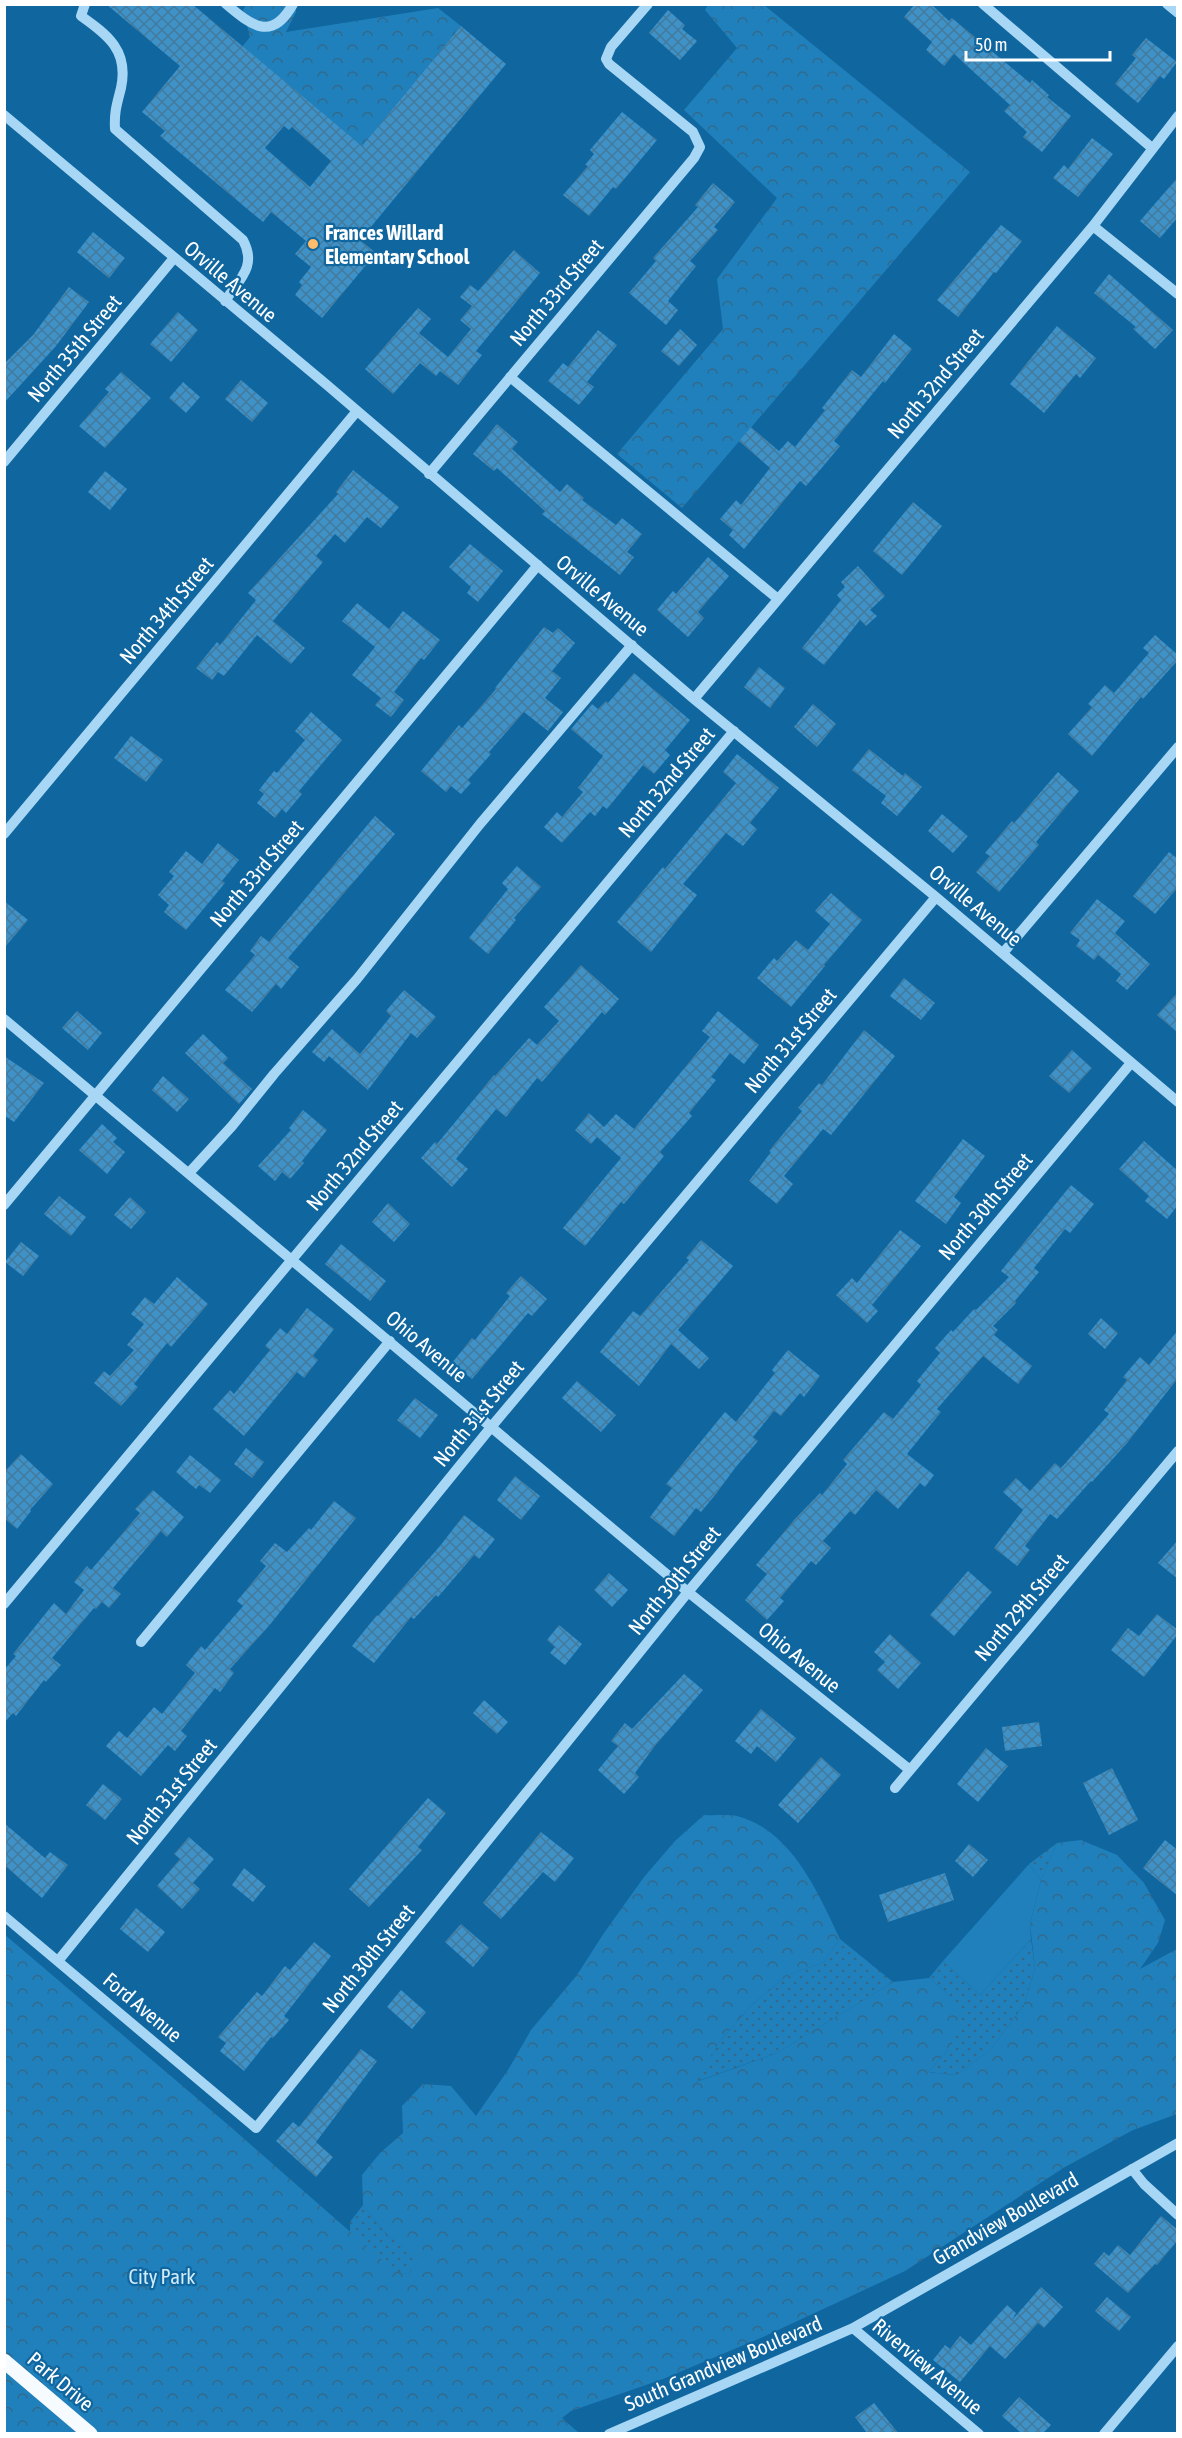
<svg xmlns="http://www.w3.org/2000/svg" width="1182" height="2438" viewBox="0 0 1182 2438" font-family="'Asap Condensed',sans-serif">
	<defs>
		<pattern id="grass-dots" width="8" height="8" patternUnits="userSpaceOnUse" patternTransform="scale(1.5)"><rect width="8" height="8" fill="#1f80bc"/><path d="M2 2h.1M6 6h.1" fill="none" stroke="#33698a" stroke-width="1.8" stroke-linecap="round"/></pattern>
		<pattern id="forest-crowns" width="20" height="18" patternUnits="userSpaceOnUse" patternTransform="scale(1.5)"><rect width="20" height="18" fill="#1f80bc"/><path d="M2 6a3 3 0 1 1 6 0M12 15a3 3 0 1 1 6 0" fill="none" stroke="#33698a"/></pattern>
		<pattern id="building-cross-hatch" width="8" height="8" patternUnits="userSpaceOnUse" patternTransform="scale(1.5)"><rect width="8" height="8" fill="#3e92c7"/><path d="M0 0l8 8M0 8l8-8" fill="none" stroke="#437a9c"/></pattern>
	</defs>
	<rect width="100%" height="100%" fill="#10669f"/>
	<path fill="url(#grass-dots)" d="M1057,1843L1041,1880L1029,1864Z
		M840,1939L893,1982L777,2053L695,2082L719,2042L752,2005L786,1976L824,1962Z
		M1031,1939L1035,1968L1024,2005L989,2051L956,2075L928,2072L949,2049L951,1997L929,1978L943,1961L980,1995Z
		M363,2205L388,2236L423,2258L408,2274L379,2268L350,2235V2222Z"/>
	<path fill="url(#forest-crowns)" d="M246,5H296V12L286,32L438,8L461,26L362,146L242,47L250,37L243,10Z
		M708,5H764L970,172L682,508L617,454L723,329L717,279L777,198L684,110L737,48L705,10Z
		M704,1815C714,1816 727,1814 737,1816C792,1830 818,1893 840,1939L824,1962L786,1976L752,2005L719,2042L696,2082L777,2053L893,1982L929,1978L951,1997L962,2021L949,2049L928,2072L956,2075L989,2051L1024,2005L1035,1968L1030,1924L1041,1880L1057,1843L1081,1840L1117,1855L1144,1883L1165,1920L1158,1943L1140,1969L1177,1949V2114L1133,2130L1065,2167L905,2271L763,2337L663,2379L571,2411L562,2418L579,2433H5L4,1934L233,2129L395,2271L408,2274L422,2258L388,2236L363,2205L362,2175L380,2153L403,2133L402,2106L423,2084L451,2086L476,2116L508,2070L531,2030L577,1975L604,1933L644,1877L675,1841Z"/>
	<path fill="#1f80bc" d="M1029,1864L1041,1880L1030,1924L1031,1939L980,1995L943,1961Z"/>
	<path fill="url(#building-cross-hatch)" fill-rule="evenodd" d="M106,4H192L362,146L461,26L506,64L360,240L376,253L322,318L295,295L302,285L299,282L311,267L295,254L306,241L271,212L263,222L160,136L165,131L142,112L180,66ZM284,126L289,130L292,127L331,161L310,187L265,148Z
		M915,4H931L949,21L952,18L1030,83L1032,80L1049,95L1047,97L1071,116L1042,152L1023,137L1027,132L1004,111L1010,105L954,54L944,66L926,50L932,42L904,17Z
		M668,10L685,25L682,29L697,41L680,60L649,33Z
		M1146,38L1177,62L1164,79L1160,76L1138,103L1115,84L1136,58L1132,55Z
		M622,112L657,140L616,189L613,187L589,216L563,195L588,166L585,165L594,154L590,150Z
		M1092,138L1113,154L1078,197L1053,178L1064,165L1068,169Z
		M1178,177V217L1160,238L1140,221Z
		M713,183L735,202L714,227L718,230L690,261L696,266L668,301L678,310L666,325L629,293L656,261L653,258L698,207L695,205Z
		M1001,225L1022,241L996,273L994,272L958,317L937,300Z
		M93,232L125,258L109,278L77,252Z
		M514,250L540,273L476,351L482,355L458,385L440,371L436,376L420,363L393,394L365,369L418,308L431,319L419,333L448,357L471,329L460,320L472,306L460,297L470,285L478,291Z
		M1109,274L1173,330L1155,349L1133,329L1136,327L1094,293Z
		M69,287L89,302L56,346L4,403V364L33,335Z
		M178,312L198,330L171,362L150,344Z
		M1057,326L1096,358L1080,378L1076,374L1044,413L1010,384Z
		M680,329L697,345L679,366L661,351Z
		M598,330L617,345L587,382L594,387L579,405L548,381L563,363L568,367Z
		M894,334L912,349L885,383L883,381L834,441L840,446L826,463L806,486L800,481L744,549L729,535L733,530L720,519L736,500L741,505L770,468L739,441L751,427L779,451L788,441L795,447L825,410L822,408L852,370L861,377Z
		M121,372L151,398L105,448L79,426L109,392L105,389Z
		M241,380L268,403L252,422L225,399Z
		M183,382L200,397L186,413L169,398Z
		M497,424L518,442L512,449L560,492L567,484L584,498L582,500L616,525L622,518L642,534L627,552L634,557L620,575L542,514L545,511L497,468L494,471L473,454Z
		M353,470L399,507L381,528L367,517L345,543L335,534L316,556L323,562L273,621L305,648L291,664L257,635L224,676L218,672L212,680L196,668L217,642L220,645L256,600L248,593L338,494L336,492Z
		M105,471L127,489L110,510L88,492Z
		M913,502L942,526L902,575L873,551Z
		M470,544L503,571L478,602L467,593L471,587L449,567Z
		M708,557L729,576L698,612L704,618L688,637L657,610L673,591L676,594Z
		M858,566L885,596L870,610L877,616L866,626L860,620L824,665L802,648L841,600L837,595L845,587L841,582Z
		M357,603L389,629L403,611L440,640L424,660L421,658L394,692L404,700L391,717L375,705L381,698L352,675L375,647L342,621Z
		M544,627L553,633L558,628L575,643L552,671L561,678L545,698L563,712L548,731L524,712L489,752L491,754L468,780L471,783L461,794L451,786L446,792L421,771L459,725L462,728L496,689L495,688Z
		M1155,635L1178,655V660L1143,699L1141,697L1092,756L1068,734L1092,707L1088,704L1105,685L1114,693L1149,653L1143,648Z
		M759,667L785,688L770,708L744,687Z
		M634,673L690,720L665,750L670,755L654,774L643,765L607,809L603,806L595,816L590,812L562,843L544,827L557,812L562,817L583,792L578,788L603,756L571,729L592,704L598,709L606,701L608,703Z
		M813,704L836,724L817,747L794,727Z
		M311,712L342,740L299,791L302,794L286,813L282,809L275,818L257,803L264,794L259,790L274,771L277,773L305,740L295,731Z
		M131,736L163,760L146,782L114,758Z
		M869,749L903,776L905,773L922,787L897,816L881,803L886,796L852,770Z
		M737,754L779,788L750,823L757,829L743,846L726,833L683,884L697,895L651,952L617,922L663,867L665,869L736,783L723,772Z
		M1058,772L1079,791L1036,842L1039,845L999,892L976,872L990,856L985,853L1012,821L1014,823Z
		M942,814L968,836L953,853L928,831Z
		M375,816L395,834L288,958L299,967L281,989L276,984L252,1012L225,990L255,955L250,951L261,936L269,942Z
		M218,843L239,860L222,881L225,883L186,930L164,912L169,905L158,895L174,876L169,872L186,851L202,864Z
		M1169,852L1178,859V887L1155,914L1133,896Z
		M517,866L541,887L514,918L516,920L488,954L469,938L508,889L502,883Z
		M831,893L862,920L824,965L825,966L791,1007L757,978L774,958L777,961L796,940L808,950L830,924L815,911Z
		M1097,899L1125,921L1115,933L1150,964L1127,990L1116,981L1121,974L1098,955L1094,960L1076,946L1080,940L1070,933Z
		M4,901L28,920L4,948Z
		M581,965L619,999L605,1015L602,1012L542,1082L537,1078L506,1117L496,1109L456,1159L468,1169L452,1187L421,1158L435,1142L437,1144L494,1075L495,1076L529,1038L537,1045L559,1021L544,1007Z
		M904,978L935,1003L921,1020L890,996Z
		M404,990L436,1017L417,1038L411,1033L368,1090L329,1056L324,1062L312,1052L332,1029L360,1054L391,1016L386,1011Z
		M1178,992V1033L1157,1015Z
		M77,1011L102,1033L88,1050L62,1028Z
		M718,1011L759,1045L744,1064L730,1053L711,1077L716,1080L689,1113L692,1116L660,1152L664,1156L624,1204L621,1202L585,1246L563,1228L621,1158L597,1137L591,1144L575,1130L589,1113L604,1127L616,1114L634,1129L710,1037L702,1031Z
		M864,1030L895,1056L831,1135L823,1129L784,1176L793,1184L777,1204L749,1181L771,1152L769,1151L802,1111L798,1108L819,1083L822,1085Z
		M203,1034L228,1058L223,1063L252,1089L239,1104L185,1053Z
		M1072,1050L1092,1068L1069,1093L1049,1076Z
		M4,1056L44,1083L14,1122L4,1115Z
		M163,1076L189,1099L177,1112L152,1090Z
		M303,1110L327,1130L302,1161L304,1163L290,1179L282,1172L275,1181L258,1166L291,1130L289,1128Z
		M102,1124L117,1138L113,1142L125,1152L107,1174L79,1150Z
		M963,1139L985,1156L954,1197L961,1203L946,1224L915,1201Z
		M1144,1141L1178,1171V1205L1167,1219L1145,1201L1149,1196L1119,1169Z
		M1071,1185L1094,1204L1070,1233L1065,1229L1034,1268L1039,1272L1015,1301L1016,1303L993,1326L998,1330L994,1335L1032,1366L1018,1384L983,1356L937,1409L941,1412L907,1454L934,1475L925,1487L920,1483L898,1509L876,1490L855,1515L850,1511L823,1541L831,1548L816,1565L811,1561L780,1598L784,1601L767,1620L745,1600L767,1574L756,1565L795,1519L820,1493L822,1495L847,1464L843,1460L884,1412L893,1419L921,1385L917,1381L940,1353L935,1348L951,1330L953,1332L974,1309L976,1310L1009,1277L1001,1271Z
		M59,1196L86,1217L71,1236L44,1214Z
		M130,1197L146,1212L131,1229L114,1215Z
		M388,1203L410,1224L394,1242L372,1222Z
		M900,1230L921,1246L872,1305L878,1311L867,1323L836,1295L852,1278L857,1283Z
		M701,1240L733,1266L678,1330L709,1358L699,1369L671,1344L639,1386L600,1352L633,1311L640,1316L689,1260L686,1258Z
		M21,1242L39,1256L23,1276L5,1262Z
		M341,1244L386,1281L370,1301L325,1264Z
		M521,1276L547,1299L532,1316L528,1313L472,1379L452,1363L472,1338L475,1340L510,1296L506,1293Z
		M177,1277L208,1304L171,1347L167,1343L134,1384L138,1387L121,1406L94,1383L104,1371L110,1376L134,1350L127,1345L144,1324L131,1314L145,1297L154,1304Z
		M307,1308L334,1329L313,1356L318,1360L304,1378L297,1372L244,1436L213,1409L230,1390L234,1394L270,1350L265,1346L280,1328L287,1334Z
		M1101,1318L1118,1333L1105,1349L1088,1334Z
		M1178,1330V1378L1127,1443L1092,1482L1091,1481L1057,1519L1050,1514L1025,1546L1030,1550L1017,1566L994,1548L1023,1510L1003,1492L1016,1478L1030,1491L1055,1463L1061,1468L1109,1414L1104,1410L1127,1380L1123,1377L1140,1357L1149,1365Z
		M788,1350L820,1376L804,1397L800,1393L781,1416L774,1411L753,1437L758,1441L735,1468L716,1494L701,1512L696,1508L674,1536L650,1517L672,1488L666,1484L725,1412L736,1422L775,1373L772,1370Z
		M577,1381L616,1415L601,1432L562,1398Z
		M415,1398L438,1415L420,1438L397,1420Z
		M246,1448L264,1462L252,1478L234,1464Z
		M21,1454L53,1484L30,1510L31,1511L17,1529L4,1518V1472Z
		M190,1455L221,1480L210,1493L199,1485L196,1489L176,1472Z
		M515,1476L540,1496L521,1520L497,1500Z
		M153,1490L184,1517L167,1537L161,1531L113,1588L121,1594L109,1608L102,1602L96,1609L94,1608L52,1658L61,1665L46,1682L44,1680L16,1716L13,1713L4,1723V1670L16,1656L13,1654L54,1603L66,1614L84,1590L74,1582L87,1566L91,1570L140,1513L135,1509Z
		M334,1501L356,1518L268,1627L230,1669L234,1673L220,1692L215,1688L181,1731L187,1736L175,1751L168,1745L141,1776L106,1746L119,1731L127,1738L154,1707L162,1714L195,1673L186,1665L201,1646L205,1650L243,1606L237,1601L266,1566L260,1561L275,1543L287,1552L309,1528L311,1530Z
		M464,1515L495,1539L479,1559L474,1555L438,1597L436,1595L414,1619L411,1617L374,1663L352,1646L377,1615L378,1616L440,1546Z
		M1178,1540V1579L1158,1563Z
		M968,1571L992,1592L954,1636L930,1615Z
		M609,1573L628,1590L612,1607L594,1590Z
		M1157,1614L1178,1630V1634L1144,1677L1111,1650L1128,1628L1139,1636Z
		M559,1625L582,1644L565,1665L550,1653L555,1647L547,1640Z
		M890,1634L921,1663L898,1689L877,1670L885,1662L874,1652Z
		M684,1674L703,1690L654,1747L635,1773L639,1777L624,1794L598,1770L618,1746L611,1741L625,1723L632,1729Z
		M484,1700L508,1722L497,1734L473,1713Z
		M761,1709L796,1738L776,1762L757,1746L751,1754L735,1741Z
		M1039,1722L1042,1746L1005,1751L1002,1727Z
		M986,1748L1008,1766L978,1802L957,1784Z
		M821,1757L841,1775L798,1823L778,1805Z
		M1112,1768L1138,1820L1109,1835L1083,1783Z
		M103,1784L122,1799L105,1820L86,1805Z
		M428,1798L446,1813L418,1847L422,1850L369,1907L349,1889Z
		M4,1823L45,1858L50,1852L68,1865L42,1898L4,1865Z
		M541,1832L574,1858L555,1882L543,1872L501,1919L483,1903Z
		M189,1837L214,1859L193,1883L200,1889L182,1909L157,1886L180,1859L174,1854Z
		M1165,1840L1178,1850V1896L1143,1868Z
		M969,1844L988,1860L973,1877L955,1861Z
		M244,1868L266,1886L253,1902L232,1885Z
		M945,1873L954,1900L888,1922L879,1895Z
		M136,1908L165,1932L148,1952L120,1929Z
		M461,1924L489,1948L473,1967L445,1942Z
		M314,1942L331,1956L284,2016L289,2020L273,2038L271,2037L244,2071L220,2051L226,2043L218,2037L257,1992L262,1996L285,1966L290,1970Z
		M401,1990L426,2012L412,2029L387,2007Z
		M361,2049L377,2061L316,2142L333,2157L316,2177L276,2141L293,2122L299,2127Z
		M1161,2216L1178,2230V2240L1157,2265L1155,2264L1128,2293L1094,2264L1104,2252L1109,2256L1118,2245L1130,2255Z
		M1041,2287L1063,2307L1044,2328L1038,2323L1005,2359L990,2346L960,2382L933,2360L945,2345L950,2349L960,2336L971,2345L1007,2305L1016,2313L1012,2320Z
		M1107,2297L1131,2317L1119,2331L1095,2311Z
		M1019,2397L1051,2425L1043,2433H1021L1002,2416Z
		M874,2403L898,2433H867L855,2417Z"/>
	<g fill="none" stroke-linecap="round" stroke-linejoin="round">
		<path stroke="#a7d7f5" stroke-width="10" d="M85,4L81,16C108,35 129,51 121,88C117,104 114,112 115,129L243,240C257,266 240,279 225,301
			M226,4C252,26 272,42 293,4
			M983,4L1152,148
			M1167,4L1178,13
			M4,115L327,385L694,699L936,897L1178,1102
			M1093,226L1178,294
			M510,377L778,599
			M4,462L174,258
			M429,474L694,158L700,147L693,132L609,64L606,59L611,47L648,4
			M694,699L1093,226L1178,116
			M4,834L357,411
			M1003,953L1178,747
			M4,1019L688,1592L910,1770
			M189,1173L232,1126L274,1074L357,979L480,824L632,645
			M4,1205L538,565
			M4,1604L734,731
			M141,1642L390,1341
			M895,1788L1178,1451
			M4,1916L256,2128L688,1592L1131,1063
			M58,1961L492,1426L936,897
			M1132,2169L1144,2184L1178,2215
			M853,2328L979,2434
			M609,2434L853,2328L1178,2143
			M1104,2434L1178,2346"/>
		<path stroke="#f5fbff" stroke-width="15" d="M4,2361L90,2434"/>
	</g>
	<circle fill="#ffbc6b" stroke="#10669f" stroke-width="2" cx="313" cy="244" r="6"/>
	<g text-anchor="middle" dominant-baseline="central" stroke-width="4.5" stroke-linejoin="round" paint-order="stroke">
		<g font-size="21" font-weight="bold" fill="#fff" stroke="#10669f" text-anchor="start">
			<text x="325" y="232">Frances Willard<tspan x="325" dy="24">Elementary School</tspan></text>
		</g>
		<g font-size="21" fill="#fff" stroke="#10669f">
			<text transform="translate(231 281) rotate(40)">Orville Avenue</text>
			<text transform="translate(556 292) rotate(-50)">North 33rd Street</text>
			<text transform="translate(74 348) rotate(-50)">North 35th Street</text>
			<text transform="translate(935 383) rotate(-50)">North 32nd Street</text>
			<text transform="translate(603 595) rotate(40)">Orville Avenue</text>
			<text transform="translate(166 610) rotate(-50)">North 34th Street</text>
			<text transform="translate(666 782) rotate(-50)">North 32nd Street</text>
			<text transform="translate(256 873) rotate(-50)">North 33rd Street</text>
			<text transform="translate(976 905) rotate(40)">Orville Avenue</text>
			<text transform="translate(790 1040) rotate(-50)">North 31st Street</text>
			<text transform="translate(354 1155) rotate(-50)">North 32nd Street</text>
			<text transform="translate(985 1206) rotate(-50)">North 30th Street</text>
			<text transform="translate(427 1346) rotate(40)">Ohio Avenue</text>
			<text transform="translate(478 1413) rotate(-51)">North 31st Street</text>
			<text transform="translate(674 1580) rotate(-51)">North 30th Street</text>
			<text transform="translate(1021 1607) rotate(-50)">North 29th Street</text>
			<text transform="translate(800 1657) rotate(39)">Ohio Avenue</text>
			<text transform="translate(171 1791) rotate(-51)">North 31st Street</text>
			<text transform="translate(368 1958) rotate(-51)">North 30th Street</text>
			<text transform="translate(143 2007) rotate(40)">Ford Avenue</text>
			<text transform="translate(1005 2218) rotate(-30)">Grandview Boulevard</text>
			<text transform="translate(723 2363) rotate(-23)">South Grandview Boulevard</text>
			<text transform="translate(928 2366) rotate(40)">Riverview Avenue</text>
			<text transform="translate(61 2381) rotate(40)">Park Drive</text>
		</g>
		<g font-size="21" fill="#d0ecfe" stroke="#10669f">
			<text x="162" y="2276">City Park</text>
		</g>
	</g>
	<rect width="1182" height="2438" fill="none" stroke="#ffffff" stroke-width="12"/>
	<path d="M966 51v9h144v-9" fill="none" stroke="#ffffff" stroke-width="3"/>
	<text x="975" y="51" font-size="18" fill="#ffffff" stroke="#10669f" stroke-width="4.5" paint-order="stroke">50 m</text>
</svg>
